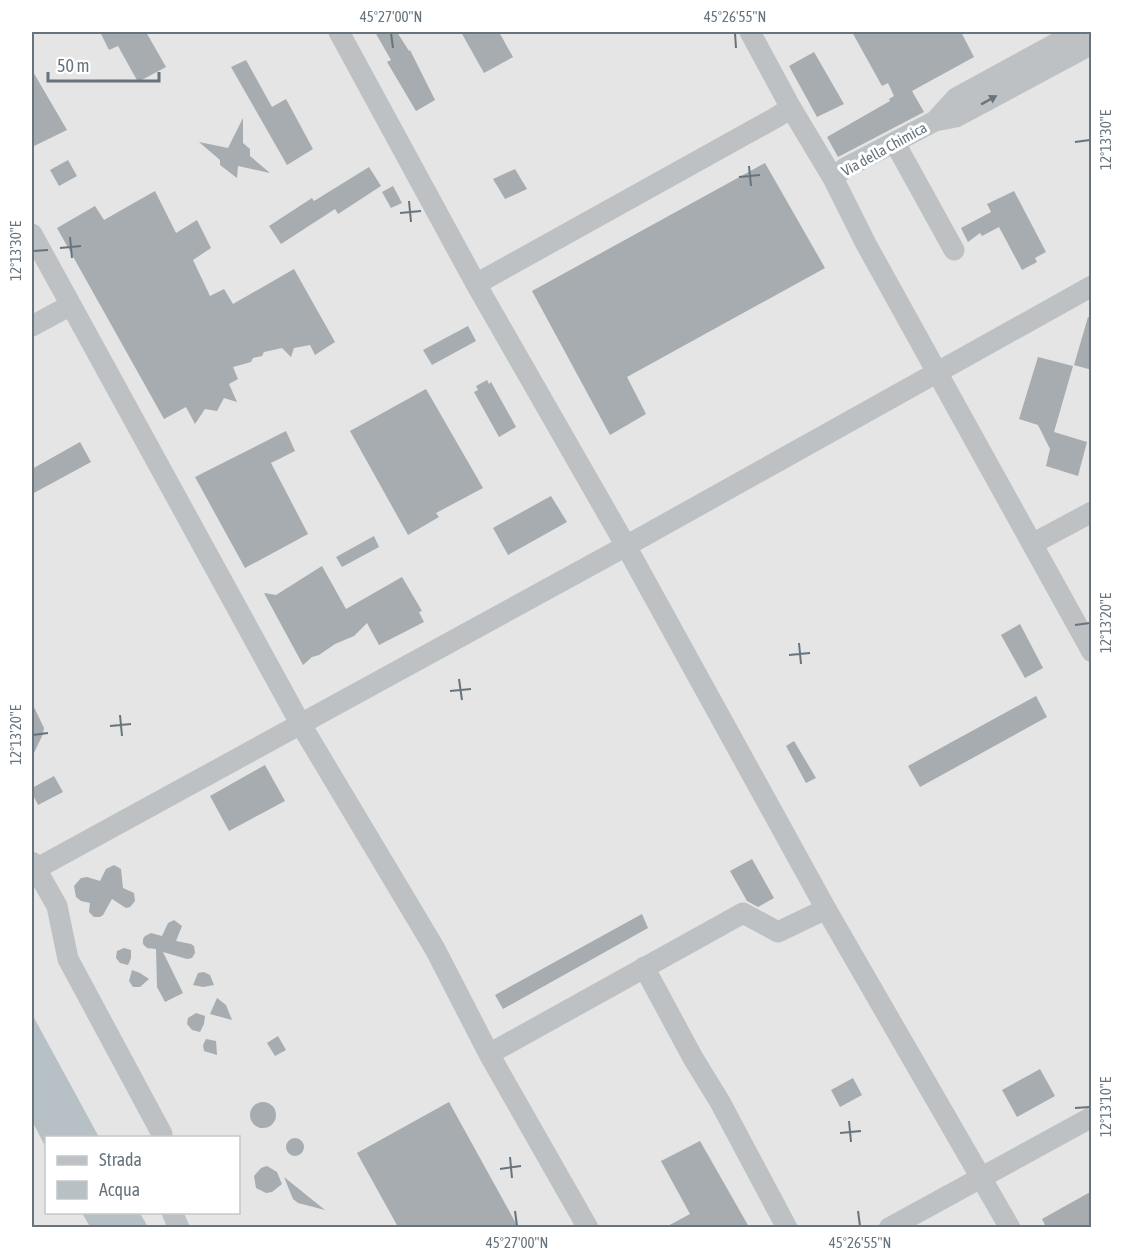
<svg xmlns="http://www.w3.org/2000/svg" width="1123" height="1259" viewBox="0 0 1123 1259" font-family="'Asap Condensed',sans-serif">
	<rect width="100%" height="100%" fill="#f4f4f1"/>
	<path fill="#e4e5e4" d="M32,32H1091V1227H148L140,1213L238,1212V1138L99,1137L32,1014Z
		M32,1121L46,1148V1212L82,1213L90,1227H32Z"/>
	<path fill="#b7c0c4" d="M32,1014L99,1137L46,1138V1148L32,1121Z
		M82,1213H140L148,1227H90Z"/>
	<path fill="#a6acb0" d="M100,32H146L166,67L138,82L118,46L109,50Z
		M375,32H397L409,51L410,50L435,100L416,111L387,62L391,60Z
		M461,32H499L513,57L484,73Z
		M852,32H961L974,57L912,91L924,112L838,157L827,137L890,101L889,99L894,96L888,83L882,86Z
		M814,52L844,104L817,117L789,66Z
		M246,60L272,107L286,99L313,149L287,165L231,67Z
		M32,70L67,130L32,147Z
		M243,118V143L250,149V156L270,173L238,166L237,178L220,165V160L199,142L228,148Z
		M68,160L77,176L59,186L50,170Z
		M765,163L825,268L627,377L646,414L610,435L532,291Z
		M369,167L381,186L338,214L335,209L281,244L269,226L312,198L314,201Z
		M515,169L527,189L505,199L493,179Z
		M393,186L402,203L391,208L382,192Z
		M155,191L176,233L197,220L211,248L193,260L210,296L224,289L233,304L294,269L335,342L315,355L310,345L294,348L291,357L282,348L264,352L262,356L253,358L251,362L233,367L238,379L229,384L237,402L224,398L217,411L205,409L195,424L186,407L164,419L57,228L95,206L104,220Z
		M1014,191L1046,252L1035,258L1037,262L1022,270L999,227L982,236L980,233L968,242L961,228L991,212L987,204Z
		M1088,317L1092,318V370L1074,365Z
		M468,326L476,341L432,365L423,350Z
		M1038,357L1073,366L1054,432L1087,442L1078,476L1046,466L1050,449L1038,425L1019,419Z
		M487,380L489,384L491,382L516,427L499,437L474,392L478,390L476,386Z
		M426,389L483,488L436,513L439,517L408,535L350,431Z
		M286,431L295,451L271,463L308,534L245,568L195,477Z
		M80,442L91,462L32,494V469Z
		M551,496L567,522L508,555L493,528Z
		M374,536L379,547L342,567L336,557Z
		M322,566L346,609L402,577L422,611L419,612L424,622L379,645L367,623L354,636L335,644L319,655L312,657L303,665L264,593L276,595Z
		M1020,624L1043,668L1025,678L1001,635Z
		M1036,696L1047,717L920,787L908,766Z
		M32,703L44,728L43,734L32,757Z
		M794,741L816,778L806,783L786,746Z
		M265,765L285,801L229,831L210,796Z
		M54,776L63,792L38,805L32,793V788Z
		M752,859L774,898L758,907L747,901L730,871Z
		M114,865L121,869L123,888L134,893L135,901L130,907L126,908L112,899L103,915L100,917H94L89,912L90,903L81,901L76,897L74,886L81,878L87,877L100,881L106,869Z
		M642,914L648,928L503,1009L495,995Z
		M174,920L182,926L176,941L191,944L194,946L195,953L192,958L187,959L163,952L183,993L165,1002L157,987L156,949L147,948L143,944V939L145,936L151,933L162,936L168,923Z
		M124,948L131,950V958L128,965L120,963L116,958L117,951Z
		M132,970L140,973L149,979L140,987H133L129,981Z
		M204,972L210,975L214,985L203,987L193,985L198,973Z
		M217,998L226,1005L232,1020L210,1014Z
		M196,1013L205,1016L204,1024L200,1032L192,1030L187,1024L188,1018Z
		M278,1036L286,1050L275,1056L267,1043Z
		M206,1039L216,1041L217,1055L204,1051L203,1045Z
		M1040,1069L1055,1096L1017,1117L1002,1090Z
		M853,1078L862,1095L840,1107L831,1090Z
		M250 1115a13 13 0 1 1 26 0a13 13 0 1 1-26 0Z
		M449,1102L518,1227H398L357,1153Z
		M286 1147a9 9 0 1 1 18 0a9 9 0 1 1-18 0Z
		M700,1141L749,1227H666L690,1214L661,1161Z
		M267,1166L277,1172L282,1184L272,1192L266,1193L256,1188L254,1176L261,1168Z
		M284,1177L325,1210L298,1203L293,1199Z
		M1092,1191V1227H1046L1042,1219Z"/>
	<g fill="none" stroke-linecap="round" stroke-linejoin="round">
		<path stroke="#bec1c4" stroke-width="21" d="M339,32L476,284L626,546L826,909L1010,1228
			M750,32L791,108L833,178L866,244L1092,652
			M935,121L956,98L1077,32
			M895,143L954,250
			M833,178L845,168L935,121L956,117L1092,44
			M32,234L300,723L435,949L489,1054L588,1228
			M476,284L775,118L791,108
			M32,326L71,305
			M1032,544L1092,512
			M32,862L57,906L68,959L162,1134V1138
			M32,875L43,865L626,546L1092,286
			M644,967L693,1058L720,1102L787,1228
			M489,1054L743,913L778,932L826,909
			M172,1212L179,1228
			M889,1228L1092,1117"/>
	</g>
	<defs><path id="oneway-solid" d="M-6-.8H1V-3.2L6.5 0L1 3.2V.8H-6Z" transform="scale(1.5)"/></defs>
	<use fill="#67747e" href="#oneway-solid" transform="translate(989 100) rotate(-29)"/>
	<path fill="none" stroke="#67747e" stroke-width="2" d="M391,33L393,48M735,33L736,48M1075,142L1090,140M749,166L751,186M739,177L760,175M409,201L411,222M400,213L421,211M70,237L72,258M60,248L81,246M33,251L48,250M1075,625L1090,623M799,643L801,664M789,655L810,653M459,679L462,700M450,691L471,689M120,715L122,736M110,726L131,724M33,735L48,733M1075,1108L1090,1107M849,1121L851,1142M840,1133L861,1131M510,1157L512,1178M500,1169L521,1166M515,1211L517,1226M858,1211L860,1226"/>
	<g text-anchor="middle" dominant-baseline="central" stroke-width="6" stroke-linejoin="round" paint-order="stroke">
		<g font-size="15" fill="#67747e" stroke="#fff">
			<text transform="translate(884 149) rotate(-29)">Via della Chimica</text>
		</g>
	</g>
	<rect width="1123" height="1259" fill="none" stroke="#ffffff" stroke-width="66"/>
	<rect x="45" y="1136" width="195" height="78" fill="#ffffff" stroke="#c2c7cb" stroke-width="1.5"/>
	<rect x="57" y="1156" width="30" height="9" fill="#bec1c4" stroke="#c2c7cb" stroke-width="1.5"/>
	<text x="99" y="1166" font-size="18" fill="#67747e">Strada</text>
	<rect x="57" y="1181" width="30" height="18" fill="#b7c0c4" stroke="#c2c7cb" stroke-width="1.5"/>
	<text x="99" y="1196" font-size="18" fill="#67747e">Acqua</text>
	<path d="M48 72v9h111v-9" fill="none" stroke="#67747e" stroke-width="3"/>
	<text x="57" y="72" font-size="18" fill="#67747e" stroke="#ffffff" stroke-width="4.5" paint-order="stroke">50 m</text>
	<rect x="33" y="33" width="1057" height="1193" fill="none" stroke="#67747e" stroke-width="2"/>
	<g font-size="15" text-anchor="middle" fill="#67747e">
		<text x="391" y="22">45°27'00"N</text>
		<text x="735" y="22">45°26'55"N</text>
		<text transform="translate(1106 140) rotate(-90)" y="5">12°13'30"E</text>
		<text transform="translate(16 251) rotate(-90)" y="5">12°13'30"E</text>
		<text transform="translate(1106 623) rotate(-90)" y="5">12°13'20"E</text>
		<text transform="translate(16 735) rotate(-90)" y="5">12°13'20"E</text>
		<text transform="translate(1106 1107) rotate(-90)" y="5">12°13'10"E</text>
		<text x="517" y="1248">45°27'00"N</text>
		<text x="860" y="1248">45°26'55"N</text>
	</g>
</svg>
